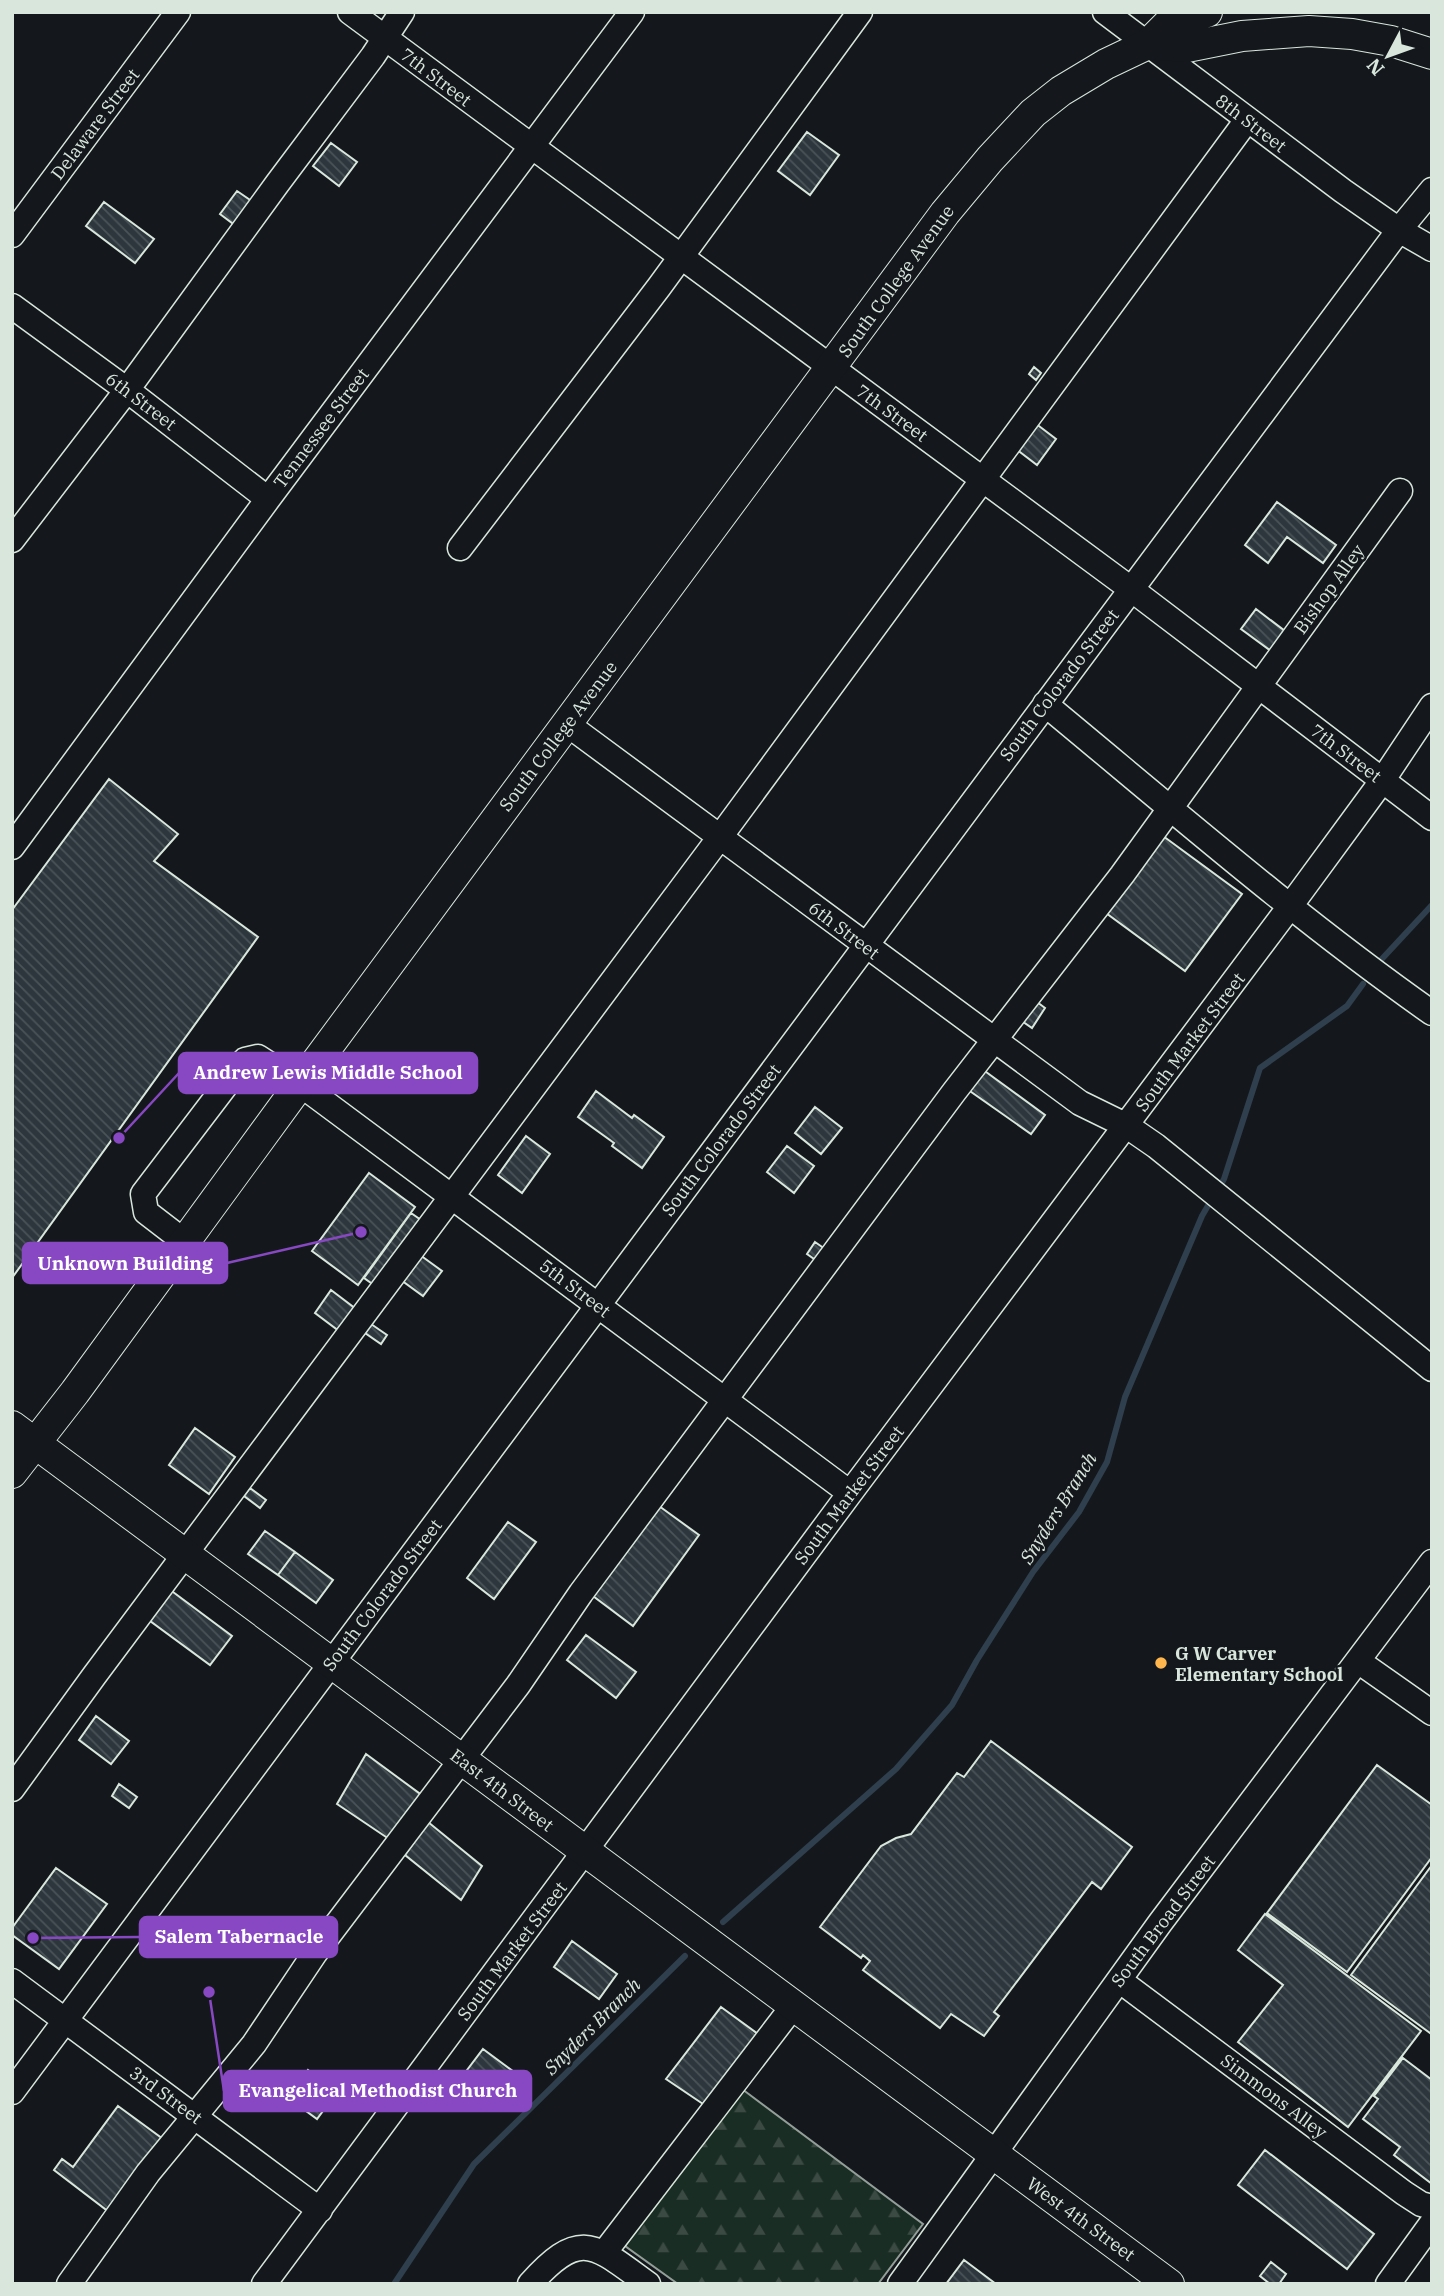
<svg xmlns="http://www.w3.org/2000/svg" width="1444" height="2296" viewBox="0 0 1444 2296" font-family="'IBM Plex Serif',serif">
	<defs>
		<pattern id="forest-firs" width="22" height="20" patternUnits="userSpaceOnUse" patternTransform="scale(1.75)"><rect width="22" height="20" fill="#1a2d24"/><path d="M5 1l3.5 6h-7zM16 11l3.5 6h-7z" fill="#3b4b43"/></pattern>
		<pattern id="building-back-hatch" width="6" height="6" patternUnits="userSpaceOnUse" patternTransform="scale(1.75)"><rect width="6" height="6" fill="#2c363c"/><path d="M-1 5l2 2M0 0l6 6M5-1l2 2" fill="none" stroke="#4a5358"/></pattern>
	</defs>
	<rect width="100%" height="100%" fill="#14181c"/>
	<path fill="url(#forest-firs)" stroke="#939e99" stroke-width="2" d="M742,2089L923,2224L878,2284H678L625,2246Z"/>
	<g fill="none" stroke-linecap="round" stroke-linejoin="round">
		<path stroke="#2f3f4d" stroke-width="6" d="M1380,961L1432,905
			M1219,1188L1224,1179L1260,1068L1347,1006L1363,984
			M723,1922L896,1769L952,1705L977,1660L1033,1572L1079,1512L1107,1462L1125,1397L1202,1216L1213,1197
			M394,2284L474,2164L685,1956"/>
	</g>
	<path fill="url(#building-back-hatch)" stroke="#d8e6dc" stroke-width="2" d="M807,132L839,155L810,195L778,171Z
		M331,143L357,162L339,186L313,166Z
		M237,191L253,202L236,226L220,214Z
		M104,202L154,239L135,263L86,226Z
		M1034,367L1041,373L1036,380L1029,374Z
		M1035,423L1056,439L1037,465L1016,449Z
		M1277,502L1336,545L1323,563L1287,537L1268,563L1245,545Z
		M1256,609L1285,631L1271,651L1241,629Z
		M109,779L178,834L154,861L258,937L12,1278V910Z
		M1163,836L1242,894L1185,971L1106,913Z
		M1033,999L1045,1008L1032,1028L1019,1019Z
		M982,1069L1045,1115L1031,1134L967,1089Z
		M596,1091L632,1118L634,1115L664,1137L642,1168L612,1146L614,1143L578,1117Z
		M815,1107L842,1128L821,1154L795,1133Z
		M526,1136L550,1154L522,1193L498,1175Z
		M787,1146L814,1166L794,1193L767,1172Z
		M369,1173L415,1207L358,1285L312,1251Z
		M411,1213L421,1220L374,1285L364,1278Z
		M815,1242L825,1249L817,1261L807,1254Z
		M420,1255L442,1271L423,1296L401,1280Z
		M331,1290L356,1309L339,1331L315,1313Z
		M371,1324L387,1335L381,1344L365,1333Z
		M195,1428L235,1457L209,1494L169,1465Z
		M250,1488L266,1500L260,1508L244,1496Z
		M659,1506L699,1535L633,1626L593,1596Z
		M508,1522L536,1542L494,1599L467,1578Z
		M265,1531L295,1552L278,1575L248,1554Z
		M295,1552L333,1580L316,1603L278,1575Z
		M169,1589L232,1636L210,1665L146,1618Z
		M586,1635L636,1672L616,1698L567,1660Z
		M96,1716L129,1741L111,1764L79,1740Z
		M991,1741L1132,1847L1101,1889L1092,1882L994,2012L999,2016L984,2036L951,2014L940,2028L863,1970L870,1961L863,1955L861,1958L820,1927L881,1846L896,1838L911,1834L957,1773L964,1777Z
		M366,1754L423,1796L389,1839L337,1804Z
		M1377,1765L1432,1805V1857L1347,1972L1267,1913Z
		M119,1784L137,1797L129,1808L112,1796Z
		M428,1822L482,1866L461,1900L405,1855Z
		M1432,1865V2030L1430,2033L1351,1975Z
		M56,1868L107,1904L59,1969L12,1935V1928Z
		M1265,1914L1421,2031L1348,2127L1238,2042L1283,1985L1238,1950Z
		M572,1941L617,1974L599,1999L554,1967Z
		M721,2007L758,2034L703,2104L666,2079Z
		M483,2049L525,2080L502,2110L461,2078Z
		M1403,2058L1432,2080V2184L1394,2155L1400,2147L1363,2119L1378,2099L1374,2096Z
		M308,2070L337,2092L317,2119L287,2097Z
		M118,2106L163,2139L109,2212L54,2170L62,2159L73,2167Z
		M1265,2150L1374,2234L1347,2269L1238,2185Z
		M964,2260L996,2284H946Z
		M1271,2262L1286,2274L1279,2284H1270L1260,2276Z"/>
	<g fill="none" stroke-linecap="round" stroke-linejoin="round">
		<g stroke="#d8e6dc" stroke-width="27">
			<path id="minor" d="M350,12L1131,589L1432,818
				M1105,12L1343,191L1399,230L1432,249
				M12,235L178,12
				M12,306L127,390L268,499
				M12,540L127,390L277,184L373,56L402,12
				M460,548L659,287L860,12
				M1045,704C1172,809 1297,918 1432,1013
				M567,724L1080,1103L1127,1126L1156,1146L1432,1369
				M12,847L268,499L632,12
				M185,1242L146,1212L143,1194L245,1060L258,1057L300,1084L850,1493
				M1358,1661L1432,1713
				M12,1789L94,1676L720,837L1247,120
				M1119,1980L1404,2193L1421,2204L1432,2207
				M12,1981L320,2210
				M12,2092L1399,230L1432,190
				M604,2253L794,2005
				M69,2284L148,2173L254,2044L315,1953L518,1685L581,1593L954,1092L1122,875L1400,491
				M264,2284L850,1493L1291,905L1382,781L1432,706
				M530,2284C581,2227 594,2245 648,2284
				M900,2284L1160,1923L1432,1562
				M1388,2284L1432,2223"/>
		</g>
		<g stroke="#d8e6dc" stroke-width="32">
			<path id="major" d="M1148,44L1187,47L1242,36L1309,31L1352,34L1391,41L1432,54
				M12,1426L1169,2284
				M12,1473L75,1392L300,1084L945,213L990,159L1033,113L1061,91L1106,64L1148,44L1169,23L1207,12"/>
		</g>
		<use href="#minor" stroke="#14181c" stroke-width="24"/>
		<use href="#major" stroke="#14181c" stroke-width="30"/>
	</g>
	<circle fill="#ffb74d" stroke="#14181c" stroke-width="2.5" cx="1161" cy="1663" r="7"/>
	<g text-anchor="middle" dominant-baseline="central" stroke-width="5" stroke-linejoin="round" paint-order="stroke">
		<g font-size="18" fill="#d8e6dc" stroke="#14181c">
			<text transform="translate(436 77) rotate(37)">7th Street</text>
			<text transform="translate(1251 123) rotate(37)">8th Street</text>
			<text transform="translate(95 124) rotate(-53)">Delaware Street</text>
			<text transform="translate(896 281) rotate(-54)">South College Avenue</text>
			<text transform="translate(141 401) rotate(37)">6th Street</text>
			<text transform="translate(892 413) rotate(36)">7th Street</text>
			<text transform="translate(321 428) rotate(-53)">Tennessee Street</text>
			<text transform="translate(1329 589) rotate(-54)">Bishop Alley</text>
			<text transform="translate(1059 685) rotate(-53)">South Colorado Street</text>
			<text transform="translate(558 736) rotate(-53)">South College Avenue</text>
			<text transform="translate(1346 753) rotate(37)">7th Street</text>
			<text transform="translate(844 930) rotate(37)">6th Street</text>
			<text transform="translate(1190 1042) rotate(-53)">South Market Street</text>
			<text transform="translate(721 1140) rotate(-53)">South Colorado Street</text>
			<text transform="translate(575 1288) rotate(37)">5th Street</text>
			<text transform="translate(849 1495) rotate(-53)">South Market Street</text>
			<text transform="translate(382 1595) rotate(-53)">South Colorado Street</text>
			<text transform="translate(502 1790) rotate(37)">East 4th Street</text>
			<text transform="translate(1163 1921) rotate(-53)">South Broad Street</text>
			<text transform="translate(512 1951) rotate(-53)">South Market Street</text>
			<text transform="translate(166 2095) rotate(36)">3rd Street</text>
			<text transform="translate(1274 2096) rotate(37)">Simmons Alley</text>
			<text transform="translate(1081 2219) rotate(36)">West 4th Street</text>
		</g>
		<g font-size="18" font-weight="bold" fill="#d8e6dc" stroke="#14181c" text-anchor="start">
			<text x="1175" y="1653">G W Carver<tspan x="1175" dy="21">Elementary School</tspan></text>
		</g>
		<g font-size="19" font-style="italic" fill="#d8e6dc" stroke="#14181c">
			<text transform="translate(1058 1508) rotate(-58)">Snyders Branch</text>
			<text transform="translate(592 2026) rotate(-45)">Snyders Branch</text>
		</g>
	</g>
	<path fill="none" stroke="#8948c3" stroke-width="2.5" d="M119 1138L179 1073M361 1232L227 1263M33 1938L140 1937M209 1992L224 2091"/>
	<g fill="#8948c3" stroke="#14181c" stroke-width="2.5">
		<circle cx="119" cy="1138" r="7"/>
		<circle cx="361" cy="1232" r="7"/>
		<circle cx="33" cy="1938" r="7"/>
		<circle cx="209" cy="1992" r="7"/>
	</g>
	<g fill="#8948c3" stroke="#8948c3" stroke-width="2.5">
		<rect x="179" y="1053" width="298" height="40" rx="7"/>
		<rect x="23" y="1243" width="204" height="40" rx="7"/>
		<rect x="140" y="1917" width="197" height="40" rx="7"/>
		<rect x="224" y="2071" width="307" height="40" rx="7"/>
	</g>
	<g font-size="19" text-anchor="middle" font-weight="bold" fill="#fff">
		<text x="328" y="1079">Andrew Lewis Middle School</text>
		<text x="125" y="1270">Unknown Building</text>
		<text x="239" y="1943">Salem Tabernacle</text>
		<text x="378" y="2097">Evangelical Methodist Church</text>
	</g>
	<rect width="1444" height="2296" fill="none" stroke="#d8e6dc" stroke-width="28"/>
	<g transform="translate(1388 56) rotate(229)" stroke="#14181c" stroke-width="5" paint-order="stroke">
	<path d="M0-5L12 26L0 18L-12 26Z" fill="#d8e6dc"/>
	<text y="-10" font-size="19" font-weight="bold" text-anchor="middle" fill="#d8e6dc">N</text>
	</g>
</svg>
